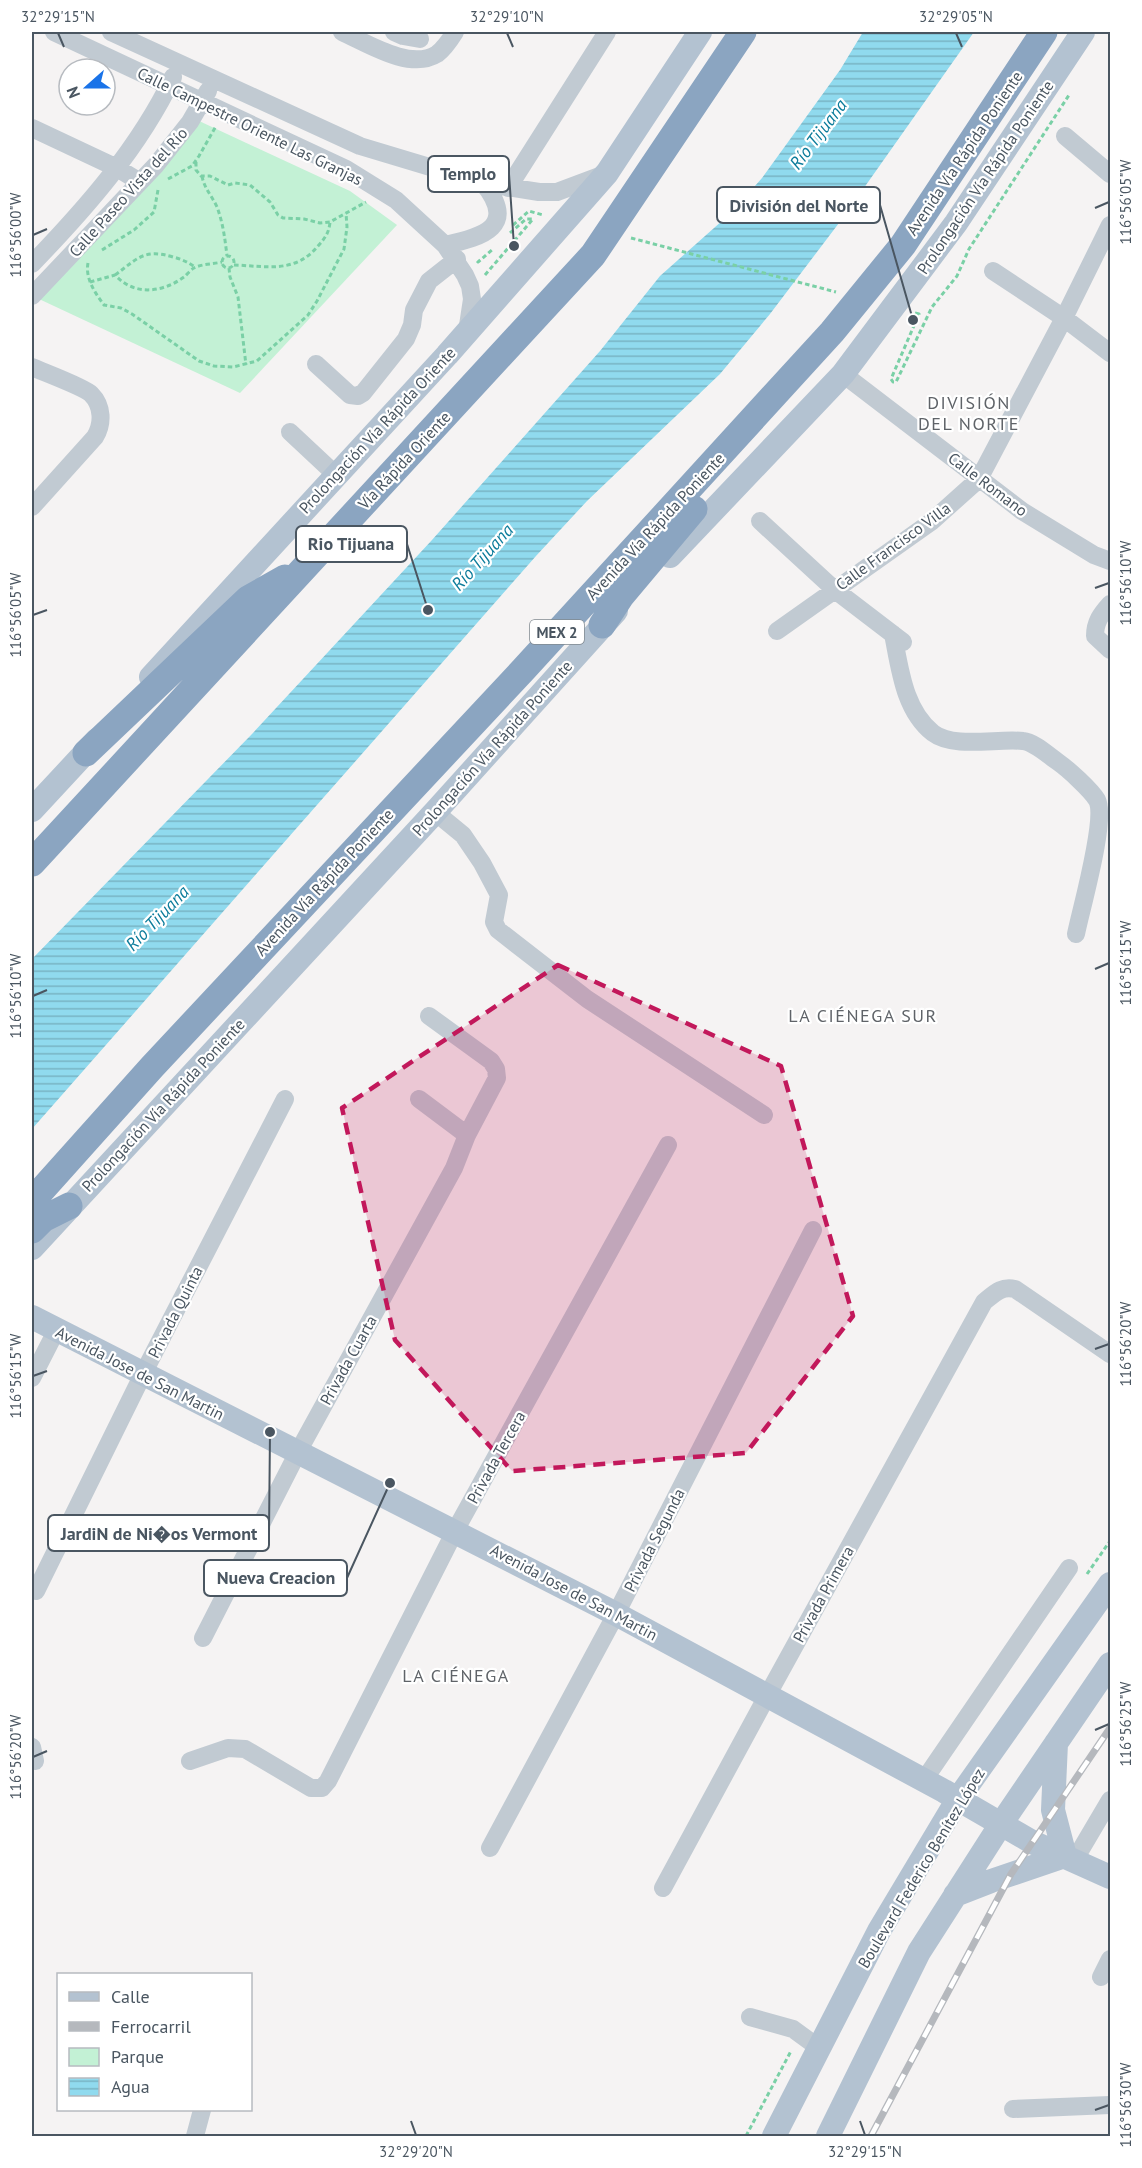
<svg xmlns="http://www.w3.org/2000/svg" width="1142" height="2168" viewBox="0 0 1142 2168" font-family="'PT Sans',sans-serif">
	<defs>
		<pattern id="water-rules" width="6" height="5" patternUnits="userSpaceOnUse" patternTransform="scale(1.5)"><rect width="6" height="5" fill="#90daee"/><path d="M0 2.5h6" fill="none" stroke="#78b4c4"/></pattern>
	</defs>
	<rect width="100%" height="100%" fill="#f5f3f3"/>
	<path fill="#c3f1d5" d="M197,120L350,191L397,225L240,393L39,299Z"/>
	<path fill="url(#water-rules)" d="M863,32H974L842,219L770,314L720,374L587,501L536,556L32,1129V959L252,734L432,540L600,351L660,276L732,212L762,178L796,131L840,70Z"/>
	<g fill="none" stroke-linecap="round" stroke-linejoin="round">
		<path stroke="#7ad0a6" stroke-width="3" stroke-dasharray="4.5 3" stroke-linecap="butt" d="M196,162V170L201,176H210L228,185L235,183L250,185L270,202L278,215L283,218L304,219L320,223L330,222L366,202
			M202,176C204,188 212,196 217,207C223,223 225,239 227,256
			M168,179L192,166L199,156L216,126
			M513,225L529,211L543,215
			M631,238L836,292
			M102,250L134,230L154,212L158,190
			M222 262a6 6 0 1 1 12 0a6 6 0 1 1-12 0Z
			M477,261L478,262L492,250
			M88,263C85,278 95,293 104,305L121,308L132,314L199,361L214,366L233,367L257,361L308,315L317,301L344,249L347,227L346,213
			M234,265C266,266 295,274 318,246C325,238 329,233 330,222
			M229,268L230,277L238,297L246,365
			M115,275C137,259 144,248 173,257C181,259 188,262 195,267
			M485,275L533,219H526L510,233
			M90,282L115,275C134,296 162,293 184,277C187,275 190,270 194,268C201,264 214,264 222,262
			M915,313L919,314L891,379L893,382H896L932,307L957,276L969,249L1069,95
			M1087,1574L1110,1541
			M746,2136L791,2051"/>
		<path stroke="#c1cad2" stroke-width="18" d="M54,32L346,169L396,200L445,245L465,275L470,286L472,299L467,332
			M111,32L360,146L483,183L539,192H557L605,174
			M342,32C367,43 410,71 437,54C445,48 450,40 455,32
			M394,32L403,36L420,39
			M32,128L117,168L140,182
			M1065,136L1110,174
			M508,188L607,32
			M445,245C484,237 518,226 483,183
			M32,264C86,208 139,148 173,77
			M993,271L1064,318L1110,353
			M32,296L156,165L190,122L208,91
			M316,364L350,395L358,396L363,393L406,339L412,325L414,310L429,281L457,259
			M32,367C43,372 84,387 91,394C103,406 103,424 95,437L32,507
			M843,374L1022,511L1094,555L1110,561
			M290,432L336,475
			M760,521L835,590L903,642
			M1110,604C1101,614 1095,622 1095,636L1110,650
			M777,631L931,522L979,479L1064,318L1110,225
			M893,634C900,669 904,710 933,733C954,749 998,738 1023,741C1034,742 1048,755 1058,762C1068,769 1091,790 1097,800C1107,819 1081,909 1076,934
			M435,812L463,835L482,863L499,895L494,922L498,930L587,999L764,1115
			M429,1016L491,1061L496,1069L497,1078L467,1135
			M32,1378L56,1331
			M36,1591L143,1374L285,1099
			M203,1638L298,1452L454,1168L467,1135L419,1099
			M32,1747L35,1761
			M190,1761L228,1748L245,1749L311,1788H322L328,1781L455,1531L668,1145
			M924,1780L1069,1568
			M490,1848L616,1614L813,1230
			M1074,1861L1110,1800
			M663,1888L767,1696L984,1302C995,1293 1001,1286 1015,1289L1110,1354
			M1101,1977L1110,1959
			M750,2017L793,2029L819,2048
			M1013,2109L1110,2105
			M195,2136L202,2110"/>
		<path stroke="#b3c2d1" stroke-width="24" d="M670,556L843,374L956,223L1083,32
			M151,677L447,355L607,173L700,32
			M32,810L97,740
			M32,1248L435,812L616,611
			M32,1317L616,1614L944,1791L1032,1842L1110,1877
			M955,1895L991,1881L1065,1856L1053,1810L1056,1743
			M774,2136L879,1931L958,1799L1110,1584
			M828,2136L919,1952L1001,1824L1110,1664"/>
		<path stroke="#8ba5c1" stroke-width="27" d="M602,625L621,596L694,509
			M86,753L248,599L285,578
			M32,863L593,255L743,32
			M32,1201L152,1067L523,670L832,332L903,245L1044,32
			M32,1230L43,1219L69,1206"/>
		<g stroke="#b5b8bd" stroke-width="7">
			<path id="rail" d="M871,2136L1011,1874L1110,1728"/>
		</g>
		<use href="#rail" stroke="#fff" stroke-width="4.5" stroke-dasharray="14" stroke-linecap="butt"/>
	</g>
	<path fill="#c2185b" fill-opacity="0.2" stroke="#c2185b" stroke-width="4.5" stroke-dasharray="12 8" stroke-linejoin="round" d="M558,965L781,1066L853,1316L746,1453L512,1471L395,1340L342,1108Z"/>
	<path fill="none" stroke="#4a5661" stroke-width="2" d="M58,33L64,47M507,33L513,47M956,33L962,47M1095,208L1109,202M33,235L47,229M1095,588L1109,583M33,615L47,610M1095,969L1109,963M33,996L47,990M1095,1349L1109,1344M33,1376L47,1371M1095,1730L1109,1724M33,1757L47,1751M1095,2110L1109,2105M411,2121L416,2135M860,2121L865,2135"/>
	<g text-anchor="middle" dominant-baseline="central" stroke-width="4.5" stroke-linejoin="round" paint-order="stroke">
		<rect fill="#fff" stroke="#808990" stroke-width="1.5" x="530" y="620" width="54" height="24" rx="4.5"/>
		<g font-size="15" font-weight="bold" fill="#4a5661">
			<text x="557" y="632">MEX 2</text>
		</g>
		<g font-size="16" fill="#4a5661" stroke="#fff">
			<text transform="translate(250 126) rotate(26)">Calle Campestre Oriente Las Granjas</text>
			<text transform="translate(964 153) rotate(-56)">Avenida Vía Rápida Poniente</text>
			<text transform="translate(985 177) rotate(-56)">Prolongación Vía Rápida Poniente</text>
			<text transform="translate(128 192) rotate(-48)">Calle Paseo Vista del Río</text>
			<text transform="translate(377 430) rotate(-47)">Prolongación Vía Rápida Oriente</text>
			<text transform="translate(404 460) rotate(-47)">Vía Rápida Oriente</text>
			<text transform="translate(988 484) rotate(37)">Calle Romano</text>
			<text transform="translate(655 526) rotate(-47)">Avenida Vía Rápida Poniente</text>
			<text transform="translate(893 546) rotate(-36)">Calle Francisco Villa</text>
			<text transform="translate(492 748) rotate(-48)">Prolongación Vía Rápida Poniente</text>
			<text transform="translate(324 882) rotate(-47)">Avenida Vía Rápida Poniente</text>
			<text transform="translate(163 1105) rotate(-47)">Prolongación Vía Rápida Poniente</text>
			<text transform="translate(175 1312) rotate(-63)">Privada Quinta</text>
			<text transform="translate(348 1360) rotate(-61)">Privada Cuarta</text>
			<text transform="translate(140 1373) rotate(27)">Avenida Jose de San Martin</text>
			<text transform="translate(496 1457) rotate(-61)">Privada Tercera</text>
			<text transform="translate(654 1540) rotate(-63)">Privada Segunda</text>
			<text transform="translate(574 1592) rotate(28)">Avenida Jose de San Martin</text>
			<text transform="translate(823 1594) rotate(-61)">Privada Primera</text>
			<text transform="translate(921 1868) rotate(-59)">Boulevard Federico Benítez López</text>
		</g>
		<g font-size="18" font-style="italic" fill="#0c7c9b" stroke="#fff">
			<text transform="translate(818 134) rotate(-53)">Río Tijuana</text>
			<text transform="translate(482 557) rotate(-48)">Río Tijuana</text>
			<text transform="translate(157 918) rotate(-46)">Río Tijuana</text>
		</g>
		<g font-size="18" letter-spacing="1.5" fill="#5f6368" stroke="#fff">
			<text x="969" y="402">DIVISIÓN<tspan x="969" dy="21">DEL NORTE</tspan></text>
			<text x="863" y="1015">LA CIÉNEGA SUR</text>
			<text x="456" y="1675">LA CIÉNEGA</text>
		</g>
	</g>
	<path fill="none" stroke="#4a5661" stroke-width="2" d="M514 246L509 174M913 320L880 205M428 610L407 544M270 1432L269 1533M390 1483L347 1578"/>
	<g fill="#4a5661" stroke="#fff" stroke-width="2">
		<circle cx="514" cy="246" r="6"/>
		<circle cx="913" cy="320" r="6"/>
		<circle cx="428" cy="610" r="6"/>
		<circle cx="270" cy="1432" r="6"/>
		<circle cx="390" cy="1483" r="6"/>
	</g>
	<g fill="#fff" stroke="#4a5661" stroke-width="2">
		<rect x="428" y="156" width="81" height="36" rx="6"/>
		<rect x="717" y="187" width="163" height="36" rx="6"/>
		<rect x="296" y="526" width="111" height="36" rx="6"/>
		<rect x="48" y="1515" width="221" height="36" rx="6"/>
		<rect x="204" y="1560" width="143" height="36" rx="6"/>
	</g>
	<g font-size="18" text-anchor="middle" font-weight="bold" fill="#4a5661">
		<text x="468" y="180">Templo</text>
		<text x="799" y="212">División del Norte</text>
		<text x="351" y="550">Rio Tijuana</text>
		<text x="159" y="1540">JardiN de Ni�os Vermont</text>
		<text x="276" y="1584">Nueva Creacion</text>
	</g>
	<rect width="1142" height="2168" fill="none" stroke="#ffffff" stroke-width="66"/>
	<rect x="57" y="1973" width="195" height="138" fill="#ffffff" stroke="#b7bbc0" stroke-width="1.5"/>
	<rect x="69" y="1992" width="30" height="9" fill="#b3c2d1" stroke="#b7bbc0" stroke-width="1.5"/>
	<text x="111" y="2003" font-size="18" fill="#4a5661">Calle</text>
	<rect x="69" y="2022" width="30" height="9" fill="#b5b8bd" stroke="#b7bbc0" stroke-width="1.5"/>
	<text x="111" y="2033" font-size="18" fill="#4a5661">Ferrocarril</text>
	<rect x="69" y="2048" width="30" height="18" fill="#c3f1d5" stroke="#b7bbc0" stroke-width="1.5"/>
	<text x="111" y="2063" font-size="18" fill="#4a5661">Parque</text>
	<rect x="69" y="2078" width="30" height="18" fill="url(#water-rules)" stroke="#b7bbc0" stroke-width="1.5"/>
	<text x="111" y="2093" font-size="18" fill="#4a5661">Agua</text>
	<g transform="translate(87 87) rotate(249)"><circle r="28" fill="#ffffff" stroke="#b7bbc0" stroke-width="1.5"/>
	<path d="M0-4.5L10 22L0 15L-10 22Z" fill="#1a73e8"/>
	<text y="-9" font-size="16" font-weight="bold" text-anchor="middle" fill="#4a5661">N</text>
	</g>
	<rect x="33" y="33" width="1076" height="2102" fill="none" stroke="#4a5661" stroke-width="2"/>
	<g font-size="15" text-anchor="middle" fill="#4a5661">
		<text x="58" y="22">32°29'15"N</text>
		<text x="507" y="22">32°29'10"N</text>
		<text x="956" y="22">32°29'05"N</text>
		<text transform="translate(1126 202) rotate(-90)" y="5">116°56'05"W</text>
		<text transform="translate(16 235) rotate(-90)" y="5">116°56'00"W</text>
		<text transform="translate(1126 583) rotate(-90)" y="5">116°56'10"W</text>
		<text transform="translate(16 615) rotate(-90)" y="5">116°56'05"W</text>
		<text transform="translate(1126 963) rotate(-90)" y="5">116°56'15"W</text>
		<text transform="translate(16 996) rotate(-90)" y="5">116°56'10"W</text>
		<text transform="translate(1126 1344) rotate(-90)" y="5">116°56'20"W</text>
		<text transform="translate(16 1376) rotate(-90)" y="5">116°56'15"W</text>
		<text transform="translate(1126 1724) rotate(-90)" y="5">116°56'25"W</text>
		<text transform="translate(16 1757) rotate(-90)" y="5">116°56'20"W</text>
		<text transform="translate(1126 2105) rotate(-90)" y="5">116°56'30"W</text>
		<text x="416" y="2157">32°29'20"N</text>
		<text x="865" y="2157">32°29'15"N</text>
	</g>
</svg>
